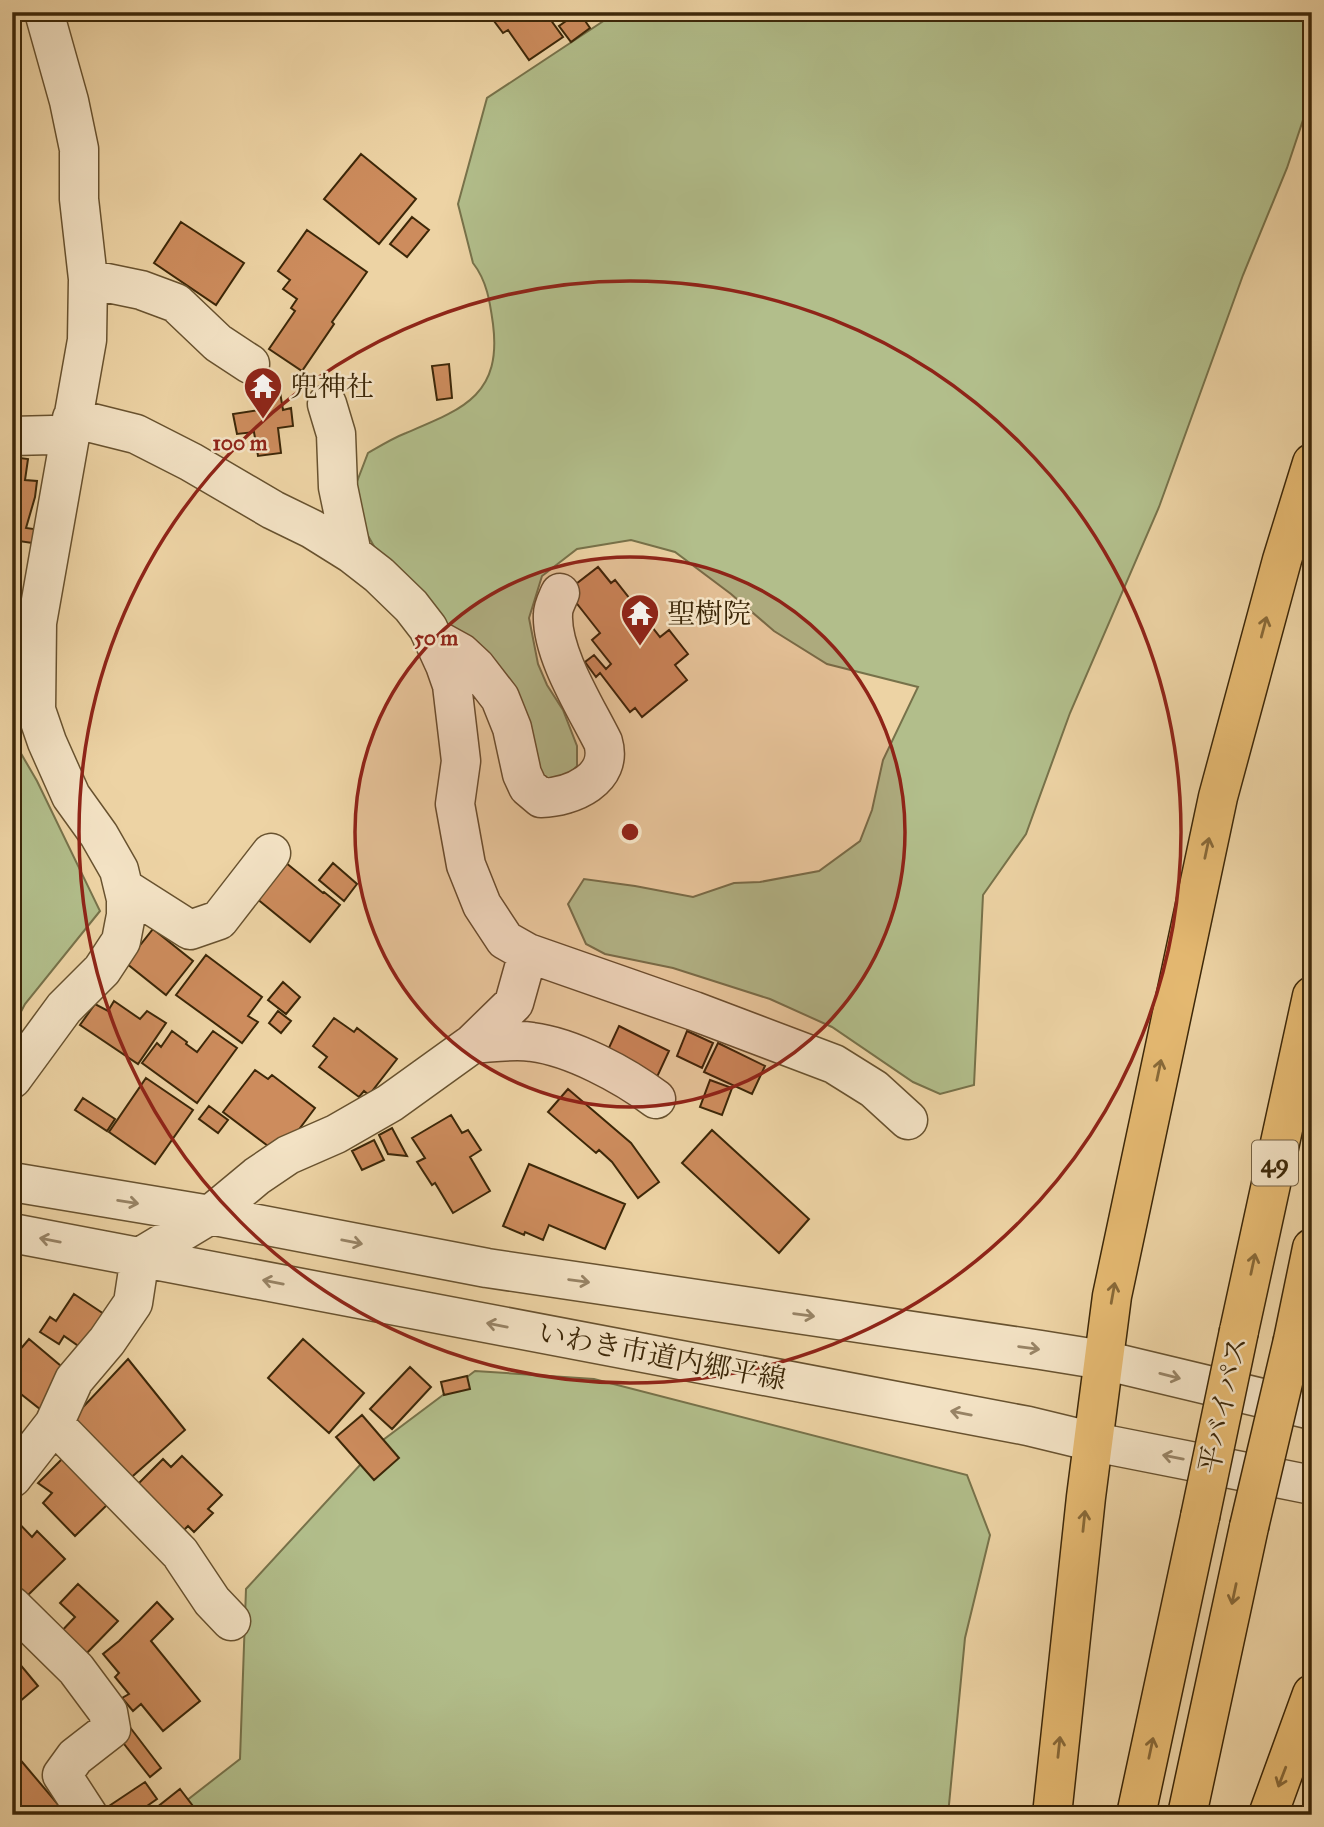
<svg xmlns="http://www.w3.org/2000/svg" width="1324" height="1827" viewBox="0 0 1324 1827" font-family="'IM FELL Great Primer','Noto Serif JP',serif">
	<rect width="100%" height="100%" fill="#edd3a4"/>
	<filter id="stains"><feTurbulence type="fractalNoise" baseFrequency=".00286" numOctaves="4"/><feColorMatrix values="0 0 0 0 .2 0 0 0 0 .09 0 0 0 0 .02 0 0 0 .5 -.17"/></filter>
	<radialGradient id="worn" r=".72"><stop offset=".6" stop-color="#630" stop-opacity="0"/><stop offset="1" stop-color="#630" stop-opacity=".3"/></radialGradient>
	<path fill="#b2be8b" stroke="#77724a" stroke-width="2" d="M611,12H1312V93L1287,168L1243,275L1159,507L1070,713L1026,834L983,895L974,1085L940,1094L913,1082L832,1027L770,999L673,968L605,954L586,944L568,904L584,879L635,886L693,897L734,883L760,882L819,871L860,841L872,810L883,760L918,687L827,664L774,631L731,594L675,552L631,540L577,549L542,576L529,618L538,664L547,685L563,710L577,746V766L563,781L545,779L444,627L379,555L359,520L353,492L368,453C380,446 393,438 406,433C463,409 502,395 493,324C490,302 487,281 473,263L458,204L487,98L611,16Z
		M12,738L37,781L100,911L25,1004L12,1029Z
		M475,1371L594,1379L967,1475L990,1535L965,1638L948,1815H168L240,1759L246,1589L383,1440Z"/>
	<path fill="#cd8c5d" stroke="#3c2708" stroke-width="2" d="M495,12H545L563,37L529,60L508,30L503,33L491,17Z
		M579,12L590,28L571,42L559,26Z
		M361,154L416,199L379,244L324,199Z
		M412,217L429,230L407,257L390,244Z
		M181,222L244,263L216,305L154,263Z
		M307,230L367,272L332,322L334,324L302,371L269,349L295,311L291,308L297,299L283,289L290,280L278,271Z
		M449,364L452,398L437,400L432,366Z
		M279,386L283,410L291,408L293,426L278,428L281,453L258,456L254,432L237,434L233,414L259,410L257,389Z
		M12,457L28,459L25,480L37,481L35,497L26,528L48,531L46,545L12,540Z
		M598,567L611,583L615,580L660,637L669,630L688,654L675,665L687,680L642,717L635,708L630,712L600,673L596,677L585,662L594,655L606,669L611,664L592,640L600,633L567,591Z
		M280,858L323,893L324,892L340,905L310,942L256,898Z
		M333,863L357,884L344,901L319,880Z
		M153,929L193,961L166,995L126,963Z
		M206,955L262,997L248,1016L258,1022L242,1043L176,995Z
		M283,982L300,997L286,1014L268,1000Z
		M114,1001L140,1019L147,1011L166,1023L138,1064L80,1025L95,1004L108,1011Z
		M278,1011L291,1021L281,1033L269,1023Z
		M334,1018L354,1032L357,1028L397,1059L369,1095L364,1091L359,1097L319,1067L327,1057L313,1046Z
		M619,1026L669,1051L657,1077L607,1052Z
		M172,1031L187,1042L186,1044L197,1052L213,1031L237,1048L197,1103L142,1063L157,1043L161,1047Z
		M687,1031L713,1043L702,1068L677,1056Z
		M718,1043L765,1066L752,1094L704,1072Z
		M255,1070L268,1079L272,1075L315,1108L285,1148L272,1149L223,1112Z
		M146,1078L193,1110L155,1164L109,1132Z
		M710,1080L732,1088L722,1115L700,1107Z
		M568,1089L631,1143L659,1182L638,1198L612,1162L599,1150L596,1153L548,1112Z
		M83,1098L115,1119L107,1131L75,1110Z
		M209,1106L228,1120L218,1133L199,1119Z
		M451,1115L462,1133L468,1130L481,1150L470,1157L490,1191L453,1213L435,1183L432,1185L417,1162L425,1158L412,1138Z
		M392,1128L407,1156L388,1154L379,1135Z
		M712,1130L809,1219L779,1253L682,1163Z
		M374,1140L384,1160L362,1170L352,1151Z
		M529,1164L625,1204L605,1249L549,1225L543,1240L525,1232L524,1235L503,1226Z
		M74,1294L110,1318L87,1352L64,1336L59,1344L40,1332L50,1317L56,1321Z
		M29,1339L74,1377L45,1413L12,1387V1359Z
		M303,1339L364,1393L329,1433L268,1378Z
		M128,1359L185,1430L126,1482L69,1422Z
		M410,1367L431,1387L392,1429L370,1409Z
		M467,1376L470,1389L444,1395L441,1382Z
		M362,1415L399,1458L374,1480L336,1437Z
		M182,1456L222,1495L208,1509L213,1513L194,1532L188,1526L184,1530L137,1485L163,1459L171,1467Z
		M63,1458L108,1504L75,1536L43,1503L52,1493L38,1483Z
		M12,1516L32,1537L37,1531L65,1559L27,1596L12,1580Z
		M78,1584L118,1621L82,1658L57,1636L75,1617L60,1603Z
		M157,1602L173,1619L151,1641L200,1701L163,1731L141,1704L133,1711L122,1698L129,1694L115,1677L119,1673L103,1654L119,1641Z
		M12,1646L17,1653L13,1656L38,1686L12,1708Z
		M129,1726L161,1768L150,1777L117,1735Z
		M12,1750L67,1815H12Z
		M145,1782L157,1799L147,1806L152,1815H102L100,1812Z
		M180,1789L196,1810L189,1815H161L156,1808Z"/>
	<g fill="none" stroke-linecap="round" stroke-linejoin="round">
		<g stroke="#68522f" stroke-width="41">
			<path id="minor" d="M88,279L141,290L176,303L218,343L250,364
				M327,404L336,434L338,487L352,554
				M72,418L136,434L191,462L273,510L312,529L352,554L379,575L411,606L428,628L445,665L452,685L461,761L455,804L466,865L482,905L505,940L528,953L694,1011L834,1064L874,1089L908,1120
				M12,436L52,435L68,442
				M432,637L461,653L476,667L500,698L512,728L522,774L528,787L541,798C572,797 614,779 603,742C585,706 551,653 553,614C553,607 557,600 560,593
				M124,888L190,930L219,920L271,853
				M472,1044C490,1043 514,1039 532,1042C572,1047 624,1075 656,1099
				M12,1079L64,1008L102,970L121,941L126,915V899L119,870L99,835L71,796L47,742L36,710L37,623L87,340L88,279L79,199V149L69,101L44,12
				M12,1182L210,1215L487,1268L1041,1350L1103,1360L1312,1410
				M12,1233L1028,1426L1094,1442L1312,1485
				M54,1424L180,1553L212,1601L231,1621
				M12,1478L54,1424L74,1380L107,1341L133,1303L140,1257L210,1215L257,1176L288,1155L336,1134L390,1103L472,1044L514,1003L528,953
				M12,1606L76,1669L108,1712L111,1729L75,1757L62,1775L88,1815"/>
		</g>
		<g stroke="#3c2708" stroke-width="41">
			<path id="highway" d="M1239,1331L1312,996
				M1293,1340L1312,1248
				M1052,1815L1086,1497L1112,1296L1218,797L1282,560L1312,463
				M1136,1815L1200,1517
				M1187,1815L1249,1527
				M1268,1815L1312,1694"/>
		</g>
		<use href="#minor" stroke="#f3e2c4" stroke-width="38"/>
		<use href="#highway" stroke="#e6ba72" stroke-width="38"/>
		<g stroke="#3c2708" stroke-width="41" stroke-linecap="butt">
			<path id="highway-bridge" d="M1200,1517L1239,1331
				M1249,1527L1293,1340"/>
		</g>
		<use href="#highway-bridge" stroke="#e6ba72" stroke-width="38"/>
	</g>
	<defs><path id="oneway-shaft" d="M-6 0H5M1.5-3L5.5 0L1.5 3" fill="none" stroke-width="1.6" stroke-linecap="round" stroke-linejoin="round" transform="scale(1.75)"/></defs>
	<g stroke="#886938">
		<use href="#oneway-shaft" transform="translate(1264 627) rotate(-75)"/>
		<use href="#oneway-shaft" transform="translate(1207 848) rotate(-78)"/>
		<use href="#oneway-shaft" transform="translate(1159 1070) rotate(-78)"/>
		<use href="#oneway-shaft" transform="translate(1253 1264) rotate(-78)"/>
		<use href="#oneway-shaft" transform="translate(1113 1293) rotate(-80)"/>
		<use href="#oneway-shaft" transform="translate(1084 1521) rotate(-84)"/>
		<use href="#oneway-shaft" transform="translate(1234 1594) rotate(102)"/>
		<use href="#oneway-shaft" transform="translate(1059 1747) rotate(-84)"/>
		<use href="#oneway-shaft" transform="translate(1151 1748) rotate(-78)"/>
		<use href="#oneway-shaft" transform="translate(1282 1777) rotate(111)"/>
	</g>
	<g stroke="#988466">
		<use href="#oneway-shaft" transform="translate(128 1202) rotate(9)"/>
		<use href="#oneway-shaft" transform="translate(50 1240) rotate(-169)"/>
		<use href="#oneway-shaft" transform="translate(352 1242) rotate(11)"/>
		<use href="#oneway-shaft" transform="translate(579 1281) rotate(8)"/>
		<use href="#oneway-shaft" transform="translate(273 1282) rotate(-169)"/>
		<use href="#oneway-shaft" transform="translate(804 1315) rotate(8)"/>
		<use href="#oneway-shaft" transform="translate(497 1325) rotate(-169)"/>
		<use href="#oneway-shaft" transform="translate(1029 1348) rotate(8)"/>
		<use href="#oneway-shaft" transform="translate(1170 1376) rotate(14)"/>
		<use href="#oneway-shaft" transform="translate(961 1413) rotate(-169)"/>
		<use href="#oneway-shaft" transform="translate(1173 1457) rotate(-169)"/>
	</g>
	<circle cx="630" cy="832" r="275" fill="#8f2418" fill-opacity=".12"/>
	<g fill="none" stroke="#8f2418" stroke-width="3.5">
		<circle cx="630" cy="832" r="275"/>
		<circle cx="630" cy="832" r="551"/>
	</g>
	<defs>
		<g id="temple-pin" transform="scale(2.0125)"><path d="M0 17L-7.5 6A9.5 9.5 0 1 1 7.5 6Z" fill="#8f2418" stroke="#f3e2c4"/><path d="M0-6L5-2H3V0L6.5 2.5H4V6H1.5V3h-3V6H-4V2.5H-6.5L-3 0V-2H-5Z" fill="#fff"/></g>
	</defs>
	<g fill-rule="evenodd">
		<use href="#temple-pin" x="263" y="386"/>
		<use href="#temple-pin" x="640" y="613"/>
	</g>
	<g text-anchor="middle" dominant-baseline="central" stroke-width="5" stroke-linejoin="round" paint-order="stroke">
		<rect fill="#f3e2c4" stroke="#735f40" stroke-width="2" x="1252" y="1140.5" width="46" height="45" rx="5"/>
		<g font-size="26" font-weight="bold" fill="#3c2708">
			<text x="1275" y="1163">49</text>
		</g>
		<g font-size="28" fill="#3c2708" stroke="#f3e2c4" text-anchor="start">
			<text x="290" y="386">兜神社</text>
			<text x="667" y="613">聖樹院</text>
		</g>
		<g font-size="28" fill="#3c2708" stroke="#f3e2c4">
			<text transform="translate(662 1356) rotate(11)">いわき市道内郷平線</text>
			<text transform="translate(1223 1405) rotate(-78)">平バイパス</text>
		</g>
	</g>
	<circle cx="630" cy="832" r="10" fill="#8f2418" stroke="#f3e2c4" stroke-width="3.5"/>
	<g font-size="21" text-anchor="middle" font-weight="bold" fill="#8f2418" stroke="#f3e2c4" stroke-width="5" stroke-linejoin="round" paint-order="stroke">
		<text x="240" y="450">100 m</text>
		<text x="436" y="645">50 m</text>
	</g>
	<rect width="1324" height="1827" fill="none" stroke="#edd3a4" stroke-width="42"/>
	<rect x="14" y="14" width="1296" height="1799" fill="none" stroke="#3c2708" stroke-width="3.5"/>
	<rect x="21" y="21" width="1282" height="1785" fill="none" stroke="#3c2708" stroke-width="2"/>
	<rect width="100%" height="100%" filter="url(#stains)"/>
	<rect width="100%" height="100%" fill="url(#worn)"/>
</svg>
